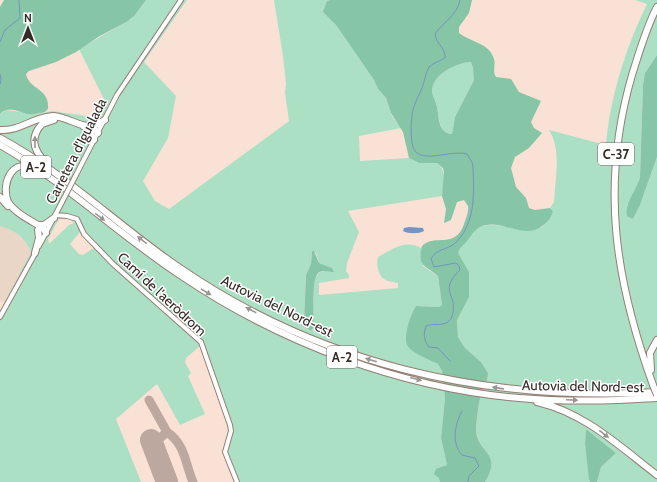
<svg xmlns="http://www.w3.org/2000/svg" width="657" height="482" viewBox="0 0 657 482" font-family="Cabin,sans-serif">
	<rect width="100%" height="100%" fill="#fae1d5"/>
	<path fill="#e9d6c7" d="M0,226L11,229L18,235L25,242L31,252L5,303L0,301Z"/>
	<path fill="#abe0c5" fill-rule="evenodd" d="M146,0H187L144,62L176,96L168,138L143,181L155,201L169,209L289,121L285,93L286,84L283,56L274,0H330L327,1L324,12L336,25L374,80L378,89L386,98L392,116L401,128L359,136L360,161L409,158L419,163H437C448,170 443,185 442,196L348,211L359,232L347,263L346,271L349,275V278L319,283V295L398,288V283C394,282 388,282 384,279C378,275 376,263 378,257C392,249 406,239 421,248L423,266L438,276L442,305L439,307L416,306C411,313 403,336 407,344C411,352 431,361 438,364L442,371L445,398L441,438L447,465C442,468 439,476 440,482H235L223,450L229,431L228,424L200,346L186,358L185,362L191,373L188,376L205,414L180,425L157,384L116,419L141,482H0V312L31,252C25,238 15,230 0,226V114L6,110L37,114L52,111L94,117L99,115L106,103L79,49L131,19ZM65,218L70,219L74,223L69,225L49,244L48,239L59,219ZM80,232L95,247L83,255L79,254L70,244ZM312,251L316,253L319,263L332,268L333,272C329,272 322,269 318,274C311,282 314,316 314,327L312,331L307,329L304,322L306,275L311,264Z
		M635,0H657V55L645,73L643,85L640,177L637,188L627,206L633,219L640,205L657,157V482H597L601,467L616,453L586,429L585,444L590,482H485C503,452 478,454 476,431C476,423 478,411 479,403C481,393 488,383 488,373L481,362L465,348L458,337L457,320L469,296V272L458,256V250C467,243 471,229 482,226C510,219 537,249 553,211L550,208L554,202C555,178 562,151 549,130L606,145C610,97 626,47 647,4Z
		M471,62L474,72V80L455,117L452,134C439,133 439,117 437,107C436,102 433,97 432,92C432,74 456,63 471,62Z"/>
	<path fill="#86c5a6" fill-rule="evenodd" d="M4,0H146L134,16L128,21L98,37L76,52L56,62L29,71L26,74C29,90 50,88 48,109L45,112C40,113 34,115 28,114C19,112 8,105 0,114V7Z
		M330,0H472L469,13L459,27V33C470,42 490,43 494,59C496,65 492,71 496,77L511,79L519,92L541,101L531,122L534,128L542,133L529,148L515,157L511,168L516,187L526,198L529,208L535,210L550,208L553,211C551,218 548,222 542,226C524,241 500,217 480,227C474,230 471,236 467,241C464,245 459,248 458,253L469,272V297L457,320L458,337L465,348L481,362L488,373C488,383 481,393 479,403C478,411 476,423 476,431C478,454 503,452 485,482H440L439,478L434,474L436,469L447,465L441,438L445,398L442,371L438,364C431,361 410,352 407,345C403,335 411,313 416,306L439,307L442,305L438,276C425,265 417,267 422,246C435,233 455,250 464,224C466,218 469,212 468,206L464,200L457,202L451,220L444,223L446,209L442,196L444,172L443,168L437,163H419L409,158L403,132L391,113L386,98L378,89L374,80L336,25L323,12L327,1ZM471,62L473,68L474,80L455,117L452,134C438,133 439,117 437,107C436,102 433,97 432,92C432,74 456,63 471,62Z
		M657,55V157L640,205L633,219L627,216C624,203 637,190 640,177L643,85L645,73Z
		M312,251H314L319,263L332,268L334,272C329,272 322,269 318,273C311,282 314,315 314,327L311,331L305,327L304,322L306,275L311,264Z
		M586,429L616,453L601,467L597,482H590L589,479L585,444Z"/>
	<path fill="#7594c3" d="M409,227L423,228L424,231C419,234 408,234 403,231L404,228Z"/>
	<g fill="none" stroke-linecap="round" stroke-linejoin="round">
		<path stroke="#7594c3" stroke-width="1" d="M0,42L5,30L20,18L19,0
			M0,74L1,80L0,84
			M450,361L438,348L429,347C424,341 423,334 426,326C435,322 444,328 451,319C461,294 436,293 460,270L459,266L456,263L434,267L431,259C436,249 446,250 454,244C476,225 474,193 473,168L472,162L467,154C451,150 427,162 416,152C409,146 411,118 413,110C415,102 419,95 422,88C425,81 425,73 429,67C433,63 440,61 445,58C446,48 436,44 435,34C443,22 457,16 460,0
			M462,411C455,423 451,444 462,455L475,458L479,466L469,476L468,482"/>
		<path stroke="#bca89e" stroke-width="9" d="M149,400L167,432L153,444
			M167,432C186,445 185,464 193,482"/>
		<path stroke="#bca89e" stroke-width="22" d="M151,440L167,482"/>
		<g stroke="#957e74" stroke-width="6">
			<path id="minor" d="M76,175L117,95L181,0
				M55,215L67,216L77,219L84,234L113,264L201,342L230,425L231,431L225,452L237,482
				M39,246L62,202
				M0,317L36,252"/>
		</g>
		<g stroke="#957e74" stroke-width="8">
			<path id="highway" d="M83,126L89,130L94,140
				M92,127L105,120
				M0,130C21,131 35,116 54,116C63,117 71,121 79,124C86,126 93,126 98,133
				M0,138C65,173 116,224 177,266C320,365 485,402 657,392
				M0,145C65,182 120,236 183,277C281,343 401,388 519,398C565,402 611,401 657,398
				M46,163C34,151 29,138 42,124L54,120
				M35,170C15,156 0,181 8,202C16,214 32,221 43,228L46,233
				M0,197L8,206
				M39,225H44L54,218
				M35,253L39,238L38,230
				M651,370L650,353L657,340
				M653,385C615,280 600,185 632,75C639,53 646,28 657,7
				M537,402C585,413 619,446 657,475"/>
		</g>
		<use href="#minor" stroke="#fff" stroke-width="4"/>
		<use href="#highway" stroke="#fff" stroke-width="6"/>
		<g stroke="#957e74" stroke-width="6" stroke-linecap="butt">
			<path id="minor-bridge" d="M62,202L76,175"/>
		</g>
		<g stroke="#957e74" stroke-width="8" stroke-linecap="butt">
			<path id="highway-bridge" d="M653,385L657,395"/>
		</g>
		<use href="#minor-bridge" stroke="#fff" stroke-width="4"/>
		<use href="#highway-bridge" stroke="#fff" stroke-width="6"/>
	</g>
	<defs><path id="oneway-solid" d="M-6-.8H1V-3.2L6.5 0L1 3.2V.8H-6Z"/></defs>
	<g fill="#9a9592">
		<use href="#oneway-solid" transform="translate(35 142) rotate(-90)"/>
		<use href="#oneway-solid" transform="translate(100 217) rotate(37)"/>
		<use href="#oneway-solid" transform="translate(142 240) rotate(-142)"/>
		<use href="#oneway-solid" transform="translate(206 292) rotate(31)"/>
		<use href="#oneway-solid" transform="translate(251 310) rotate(-152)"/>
		<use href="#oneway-solid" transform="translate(371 360) rotate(-163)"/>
		<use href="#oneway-solid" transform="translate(416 379) rotate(15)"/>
		<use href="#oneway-solid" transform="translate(498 388) rotate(-172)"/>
		<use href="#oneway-solid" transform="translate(572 400) rotate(2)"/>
		<use href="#oneway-solid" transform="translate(604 434) rotate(38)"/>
	</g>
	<g text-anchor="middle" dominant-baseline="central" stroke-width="3" stroke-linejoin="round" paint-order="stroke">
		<g fill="#fff" stroke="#716b67" stroke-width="1">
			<rect x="598" y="143" width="36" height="22" rx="3"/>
			<rect x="21" y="156" width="30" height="22" rx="3"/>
			<rect x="327" y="346" width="30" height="22" rx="3"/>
		</g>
		<g font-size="13" font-weight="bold" fill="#342b26">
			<text x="616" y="154">C-37</text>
			<text x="36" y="167">A-2</text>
			<text x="342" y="357">A-2</text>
		</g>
		<g font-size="14" fill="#342b26" stroke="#fff">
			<text transform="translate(76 151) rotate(-63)">Carretera d'Igualada</text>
			<text transform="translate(162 294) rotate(43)">Camí de l'aeròdrom</text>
			<text transform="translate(277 306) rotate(26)">Autovia del Nord-est</text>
			<text transform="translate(583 386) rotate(1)">Autovia del Nord-est</text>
		</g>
	</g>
	<g transform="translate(28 28)" stroke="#ffffff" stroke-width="3" paint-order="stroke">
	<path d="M0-3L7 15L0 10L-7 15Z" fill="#342b26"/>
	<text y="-6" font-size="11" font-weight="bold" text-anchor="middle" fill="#342b26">N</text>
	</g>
</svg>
